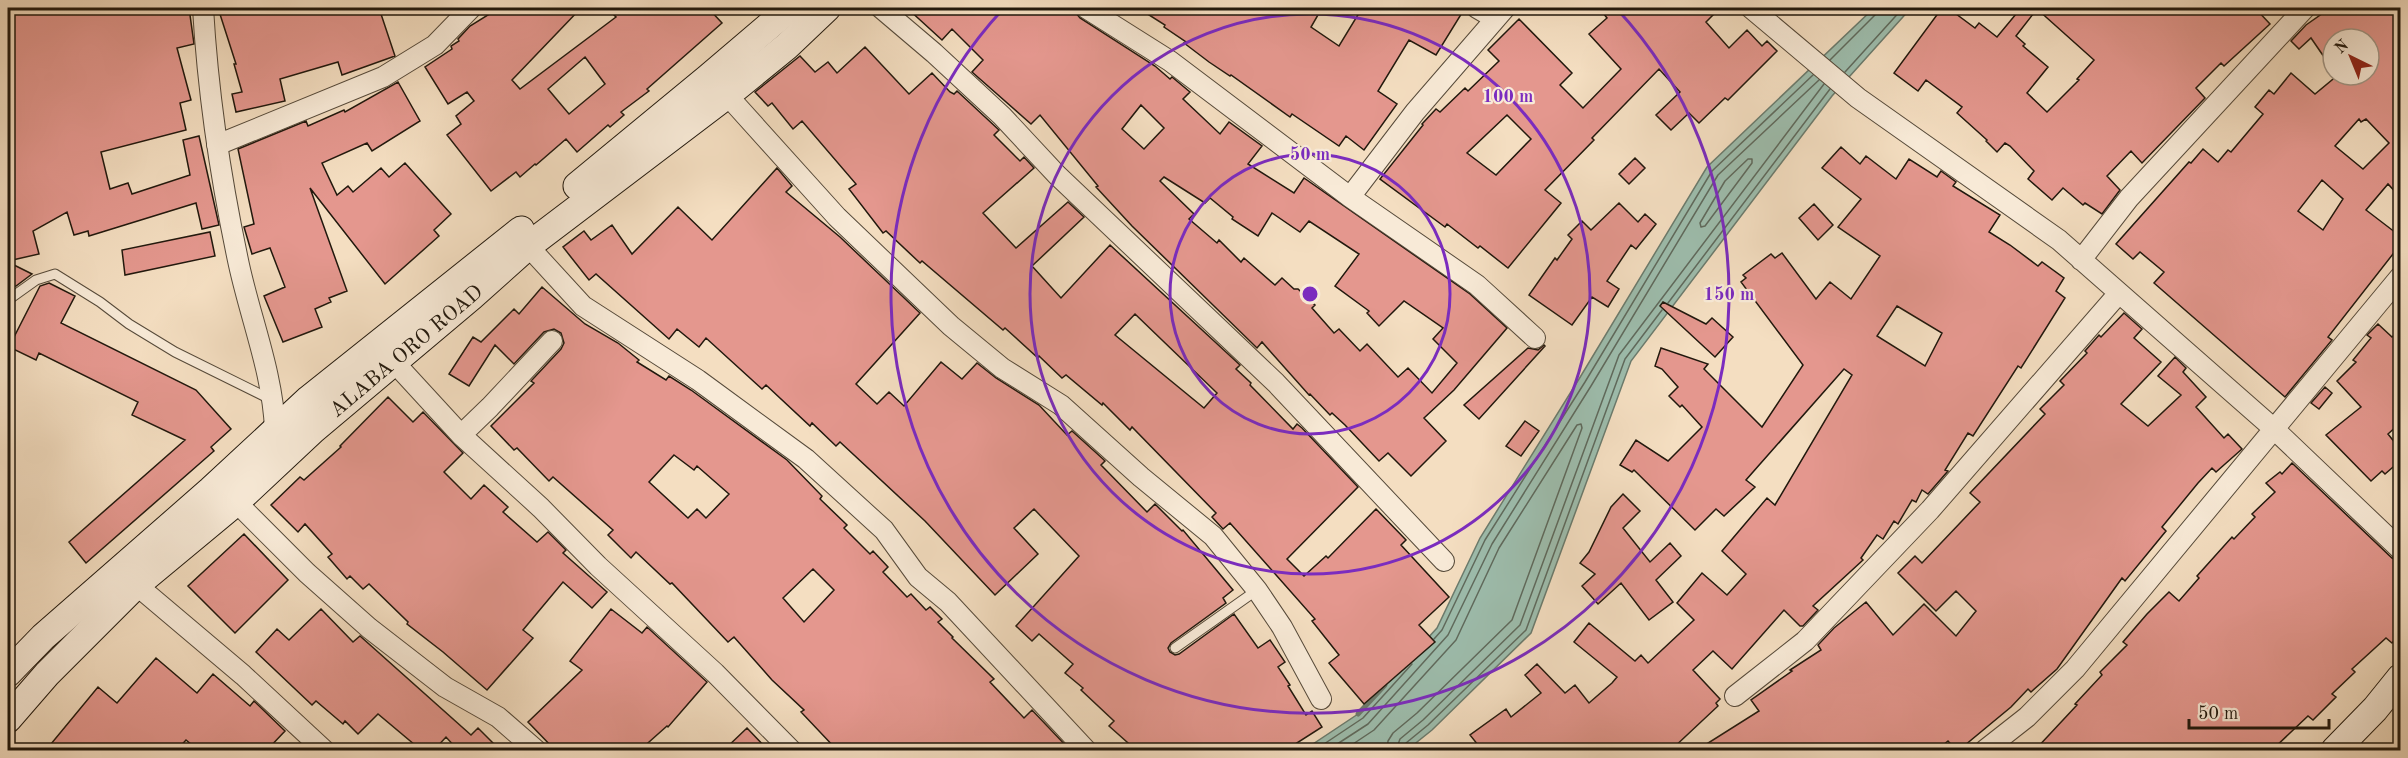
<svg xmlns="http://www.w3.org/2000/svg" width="2408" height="758" viewBox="0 0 2408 758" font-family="'Old Standard TT',serif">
	<rect width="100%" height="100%" fill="#f4dec1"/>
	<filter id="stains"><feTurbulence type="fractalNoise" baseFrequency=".00333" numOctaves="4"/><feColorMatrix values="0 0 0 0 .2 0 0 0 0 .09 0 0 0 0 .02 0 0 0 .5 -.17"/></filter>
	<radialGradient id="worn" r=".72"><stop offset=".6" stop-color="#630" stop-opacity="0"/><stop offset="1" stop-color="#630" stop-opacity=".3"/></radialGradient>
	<path fill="#9dbdad" stroke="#6b7b6d" stroke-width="1.5" d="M1874,8H1911L1832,96L1631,361L1531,633L1432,730L1407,750H1304L1358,714L1437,628L1480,538L1579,379L1707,167Z"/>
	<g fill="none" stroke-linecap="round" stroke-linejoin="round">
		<path stroke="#5f6a5d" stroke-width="1.5" d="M1830,60L1876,14L1878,8
			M1845,72L1903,8
			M1748,159H1752V163L1705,226L1701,227L1700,223L1725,181Z
			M1668,303L1830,89
			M1434,639L1442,630L1485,540L1585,382L1712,171L1813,75
			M1315,750L1363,718L1412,664
			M1328,750L1368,724L1448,635L1492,544L1591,386L1718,175L1819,80
			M1344,750L1374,730L1456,640L1499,548L1577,425L1581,424L1582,428L1512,620L1417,713L1393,733L1388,741L1387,750
			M1396,750L1400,739L1423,720L1520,625L1619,355L1824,84
			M1403,750L1406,743L1428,725L1526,630L1625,359L1662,310"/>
		<path stroke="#6b7b6d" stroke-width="5" d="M1358,714L1385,685"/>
	</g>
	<path fill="#e4978e" stroke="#21180d" stroke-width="1.5" fill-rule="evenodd" d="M8,8H189L194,44L177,48L191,100L180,103L186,130L101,152L110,189L128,183L132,194L190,175L183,140L199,136L219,225L202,229L196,203L89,236L88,231L74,235L67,212L33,231L39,254L8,261Z
		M218,8H379L395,56L342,75L338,62L280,79L285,101L236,112L232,94L242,92L234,64H236Z
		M499,8H581L512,80L520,89L616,17L607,8H708L722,23L647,89L649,91L621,112L624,115L610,127L608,125L577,152L566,139L536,165L535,164L520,177L516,172L491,191L447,135L461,124L456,116L474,101L467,92L448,104L425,67L452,49L451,46L459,41L458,39L470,26ZM585,57L605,84L569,114L548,89Z
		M907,8H1072L1080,18L1155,66L1170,79L1172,77L1190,92L1183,99L1220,134L1229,122L1262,146L1248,164L1294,193L1304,178L1470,294L1507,328L1454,390L1424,418L1446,441L1411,476L1388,453L1379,461L1345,425L1332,413L1330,415L1310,394L1309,395L1262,342L1257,348L1132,226L1096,187L1098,186L1040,115L1031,124L972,72L983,60L952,29L942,40ZM1141,105L1164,128L1144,149L1122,129ZM1164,177L1205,203L1210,198L1233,217L1232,219L1258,236L1272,213L1300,232L1309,221L1359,254L1335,286L1369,311L1367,313L1379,326L1404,301L1443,328L1433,339L1457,363L1432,393L1408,368L1398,377L1367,344L1360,351L1339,329L1334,333L1312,308L1315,305L1298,289H1294L1282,278L1275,285L1244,258L1241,262L1219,240L1217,243L1189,219L1194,214L1160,181Z
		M1138,8H1322L1311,27L1339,46L1359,13L1361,14L1365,8H1465L1436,55L1409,40L1378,91L1397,104L1364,150L1346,136L1339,146L1292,114L1290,117L1231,75L1230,76L1209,62L1184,43L1186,42L1164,27L1165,25Z
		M1599,8H1720L1706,22L1729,48L1747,30L1762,46L1767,41L1777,51L1728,100L1725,98L1699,123L1689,113L1671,130L1656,115L1680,92L1659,69L1592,138L1594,140L1545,190L1561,203L1508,268L1480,246L1478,248L1447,224L1445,227L1380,179L1423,125L1422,124L1436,109L1440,112L1465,88L1468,91L1499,61L1488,50L1519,19L1572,73L1560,85L1583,108L1621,69L1589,34L1607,18ZM1507,115L1531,139L1496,175L1467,153Z
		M1942,8H1948L1975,28L1979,23L1997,37L2021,8H2255L2270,24L2224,66L2221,63L2196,88L2205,98L2142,163L2131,151L2107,176L2120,190L2102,214L2085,203L2083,205L2063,188L2052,200L2028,179L2034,171L2010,146L2005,143L1997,152L1986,141L1987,140L1957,113L1962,107L1926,80L1918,91L1894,73ZM2037,9L2094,60L2077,79L2079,80L2047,112L2027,93L2048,67L2023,46L2025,44L2016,36Z
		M2319,8H2400V197L2388,184L2366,210L2400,236V245L2328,337L2332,340L2285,397L2154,283L2164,272L2140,252L2133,259L2116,244L2189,162L2191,163L2203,149L2218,162L2228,150L2231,152L2263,114L2255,107L2269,90L2274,94L2291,73L2315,94L2338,75H2369V39H2333V70L2311,38L2299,49L2291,41L2306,25L2323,13ZM2359,119L2361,122L2366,119L2389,143L2363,169L2335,146ZM2322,180L2343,199L2323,230L2298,211Z
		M865,47L909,94L932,73L950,92L954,94L957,91L999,130L994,135L1020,161L1024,157L1034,168L983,213L1016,248L1068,202L1084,217L1032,266L1061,298L1110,245L1240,365L1236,369L1251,383L1250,385L1293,429L1297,424L1302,428L1358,487L1287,559L1304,576L1326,556L1328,558L1376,509L1406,540L1401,545L1449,597L1419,625L1435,642L1364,704L1329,663L1339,655L1312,621L1315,619L1230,523L1223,529L1212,517L1216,513L1132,427L1130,430L1103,403L1102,405L1066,375L1062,378L1039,356L1038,358L1005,328L1003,330L922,261L920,263L886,231L883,233L849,189L856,184L802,121L793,129L772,103L768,106L755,92L800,56L815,72L828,62L837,73ZM1135,314L1217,393L1204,408L1115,335Z
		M398,82L420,121L372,151L367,143L322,163L337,195L348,186L353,192L381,168L389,177L405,163L451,214L434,230L439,236L385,284L310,188L347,291L329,298L331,302L315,309L322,327L283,342L264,296L285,287L270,248L252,254L244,227L254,224L238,149L306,121L308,126L344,110L345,112Z
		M1841,147L1860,164L1866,156L1896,179L1909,159L1937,177L1941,171L1956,182L1953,186L2000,215L1989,232L2010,245L2038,266L2042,262L2064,278L2056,291L2065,298L2021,368L2018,366L1973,436L1968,433L1945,470L1948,471L1928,494L1922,490L1916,502L1912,500L1898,524L1894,521L1883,539L1877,535L1861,558L1863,560L1813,606L1818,610L1803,626H1800L1784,610L1732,669L1713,651L1693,670L1720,699L1716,703L1718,706L1671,750H1482L1470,735L1506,709L1511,717L1541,693L1525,675L1537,664L1565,693L1575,685L1589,703L1612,683L1617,677L1574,642L1589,623L1635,661L1641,655L1648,663L1694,620L1677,603L1702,573L1727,595L1746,574L1722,551L1767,498L1775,505L1852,375L1844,369L1746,480L1755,487L1724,516L1716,509L1695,530L1634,470L1632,472L1620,465L1636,440L1668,461L1702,427L1682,405L1680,407L1669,396L1678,387L1662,369L1655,366L1661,348L1708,364L1704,369L1762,427L1803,365L1741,282L1746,278L1743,275L1771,254L1775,258L1782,253L1816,299L1830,282L1851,299L1880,256L1838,227L1861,199L1822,168ZM1897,306L1942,333L1925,366L1877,336Z
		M1635,158L1645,168L1629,184L1619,174Z
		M777,168L792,186L786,192L840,237L920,313L856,384L877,404L889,392L904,406L941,362L962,379L977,363L996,378L1039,405L1067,435L1072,431L1103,459L1105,461L1101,465L1147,512L1155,504L1182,531L1183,530L1233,590L1223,598L1226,603L1171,643L1168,648L1170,652L1175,655L1179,654L1234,614L1258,648L1270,640L1285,662L1278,667L1290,685L1288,686L1306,715L1312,711L1322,727L1286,750H1136L1109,726L1114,721L1081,690L1083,688L1065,673L1073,664L1039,634L1032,641L1016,626L1079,556L1034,509L1014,528L1038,554L995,595L925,521L840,442L836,446L812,423L810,426L766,385L762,389L706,338L699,347L677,329L669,339L596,274L589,280L563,247L584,231L591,240L612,225L632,254L678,207L712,240Z
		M1619,203L1638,222L1645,214L1656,224L1636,249L1631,245L1607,281L1619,289L1608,307L1592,297L1572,325L1529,295L1555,258L1557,260L1572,239L1568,235L1582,221L1591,230Z
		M1814,204L1833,225L1818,240L1799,218Z
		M210,232L215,256L125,275L122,250Z
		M8,262L32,274L16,286L8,287Z
		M49,283L75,296L61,323L196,390L231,429L211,447L214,451L86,563L69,542L185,440L132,415L138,402L39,353L36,360L9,347L40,286Z
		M542,287L585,324L618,343L639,360L637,362L666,380L669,376L691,390L787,460L822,496L820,499L847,525L844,528L870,554L873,551L888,567L883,572L907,597L911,594L926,610L930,607L942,619L938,622L953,637L952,638L994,679L990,682L1024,718L1032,710L1070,750H837L801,712L804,710L772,680L734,637L728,642L672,583L670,584L636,552L631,558L608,535L613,530L553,477L549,481L517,448L514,450L491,426L534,383L531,381L561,349L564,343L561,333L554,329L544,332L514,364L495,345L469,386L449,374L473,337L481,342L514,309L519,314ZM674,455L694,470L697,466L729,494L706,518L697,509L688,518L649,482ZM813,569L834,590L804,622L783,598Z
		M1663,302L1706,324L1712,318L1733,337L1715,357L1660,306Z
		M2124,313L2142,329L2134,338L2161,362L2121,404L2148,426L2181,395L2158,376L2175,357L2186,368L2183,372L2206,397L2196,407L2224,438L2228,434L2242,449L2216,472L2212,468L2198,483L2162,527L2166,531L2125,581L2122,578L2057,669L2031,692L2028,689L2011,707L1959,750H1956L1948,741L1937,750H1697L1759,711L1751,700L1792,671L1790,670L1821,650L1818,645L1834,628L1866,602L1893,635L1924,604L1956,636L1976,611L1956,591L1936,611L1898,573L1915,556L1922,563L1980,502L1970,493L2045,414L2040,409L2064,385L2060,381L2087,353L2085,351L2099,335L2101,337Z
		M2378,324L2392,337L2400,330V423L2388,434L2400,449V461L2385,474L2382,471L2371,481L2326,435L2361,407L2337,381L2356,362L2353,360L2371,338L2367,335Z
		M1544,345L1545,346L1479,419L1464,405L1528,348L1538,350Z
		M2325,387L2332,393L2319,409L2311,403Z
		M388,397L413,422L423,412L463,453L444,472L471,499L484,485L508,507L503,512L537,542L548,532L566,550L563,553L607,592L592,608L563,582L523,630L533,638L487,690L443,652L407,624L408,622L369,584L363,589L350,576L347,579L328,557L332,554L305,524L298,532L271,505L300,477L304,480L341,447L340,446Z
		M1525,421L1539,431L1521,456L1506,446Z
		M2292,463L2392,558L2400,561V634L2392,643L2386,638L2352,669L2355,672L2332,694L2336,697L2313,720L2308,716L2272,750H2035L2077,705L2075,704L2102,675L2100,672L2127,645L2123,642L2147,614L2169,592L2179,601L2199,578L2197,576L2232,537L2234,539L2255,517L2252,514L2275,492L2266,483L2280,472L2282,474Z
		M1623,494L1640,511L1623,528L1650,562L1670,543L1681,556L1656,580L1673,602L1649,620L1621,583L1598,604L1582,586L1595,574L1580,563L1589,552L1611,507Z
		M244,534L288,580L235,633L188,586Z
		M321,609L353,642L360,636L471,735L478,728L500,750H455L457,749L446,737L434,750H421L378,714L358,734L345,721L343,724L316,701L312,705L256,652L277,629L289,640Z
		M611,609L642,633L647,627L707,682L668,727L667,726L640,750H555L528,722L582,670L570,661Z
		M156,658L197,693L213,674L250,706L254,701L285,731L267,750H198L186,740L177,750H46L98,687L117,703Z
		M747,728L768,750H724Z"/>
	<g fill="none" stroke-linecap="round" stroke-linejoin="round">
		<g stroke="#564a3a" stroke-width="11">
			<path id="lane" d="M8,300L36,280L55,274L100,302L129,324L175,352L272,400
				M1175,648L1257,590
				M2350,738L2362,750"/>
		</g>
		<g stroke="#564a3a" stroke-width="22">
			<path id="street" d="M203,8C208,94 221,181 239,265C251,320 273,374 275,430
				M881,8L934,53L1002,116L1057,175L1276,383L1444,561
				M1086,8L1170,61L1350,197L1477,285L1535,338
				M1477,8L1494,18
				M1751,8L1858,98L2059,240L2273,428L2400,549
				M727,95L837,217L951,326L1002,368L1061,405L1141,477L1213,536L1257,590L1282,627L1321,699
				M217,145L383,77L435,45L471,8
				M1350,197L1415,112L1505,8
				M528,246L583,306L698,380L806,459L884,530L918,577L948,602L1086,750
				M2081,260L2129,198L2305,8
				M393,361L461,435L541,508L598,566L715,673L791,750
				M461,435L490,407L552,341
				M236,502L307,573L369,628L445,687L498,717L536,750
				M127,577L243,675L324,750
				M1735,696L1805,641L1930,510L2119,293
				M1985,750L2027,717L2075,669L2400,277"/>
		</g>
		<g stroke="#21180d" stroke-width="29">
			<g id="secondary">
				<path d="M577,186L708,78L790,8"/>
				<path d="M8,673L43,637L211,490L309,399L521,230"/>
				<path id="s1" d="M8,719L47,674L136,585L236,502L313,430L471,297L528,246L727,95L787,46L827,8"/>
				<path d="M2335,750L2375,709L2400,678"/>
			</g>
		</g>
		<use href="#lane" stroke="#f8ead7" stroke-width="9"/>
		<use href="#street" stroke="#f8ead7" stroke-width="20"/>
		<use href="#secondary" stroke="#f8ead7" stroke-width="27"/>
	</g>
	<g fill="none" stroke="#7b2cbf" stroke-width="3">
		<circle cx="1310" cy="294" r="140"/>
		<circle cx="1310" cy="294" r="280"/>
		<path d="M1616 8A419 419 0 1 1 1004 8"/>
	</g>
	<g text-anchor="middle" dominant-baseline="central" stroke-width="4.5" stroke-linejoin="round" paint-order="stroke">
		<g font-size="21" fill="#21180d" stroke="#f8ead7">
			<text stroke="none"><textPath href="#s1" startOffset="543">ALABA ORO ROAD</textPath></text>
		</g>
	</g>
	<circle cx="1310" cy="294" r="9" fill="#7b2cbf" stroke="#f8ead7" stroke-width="3"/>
	<g font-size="18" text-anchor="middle" font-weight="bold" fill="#7b2cbf" stroke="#f8ead7" stroke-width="4.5" stroke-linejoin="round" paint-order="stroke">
		<text x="1508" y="102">100 m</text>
		<text x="1310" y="160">50 m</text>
		<text x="1729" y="300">150 m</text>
	</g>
	<rect width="2408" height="758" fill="none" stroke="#f4dec1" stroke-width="30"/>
	<rect x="9" y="9" width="2390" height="740" fill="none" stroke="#21180d" stroke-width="3"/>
	<rect x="15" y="15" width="2378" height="728" fill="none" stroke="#21180d" stroke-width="1.5"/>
	<g transform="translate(2351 57) rotate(317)"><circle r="28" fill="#f8ead7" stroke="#a29686" stroke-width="1.5"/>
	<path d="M0-4.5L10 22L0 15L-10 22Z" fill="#8f2418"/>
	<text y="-9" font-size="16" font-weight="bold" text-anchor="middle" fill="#21180d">N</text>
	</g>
	<path d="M2189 719v9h140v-9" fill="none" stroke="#21180d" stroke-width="3"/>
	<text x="2198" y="719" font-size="18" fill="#21180d" stroke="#f8ead7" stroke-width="4.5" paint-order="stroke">50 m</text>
	<rect width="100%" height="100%" filter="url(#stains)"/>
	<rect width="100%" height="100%" fill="url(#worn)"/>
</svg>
